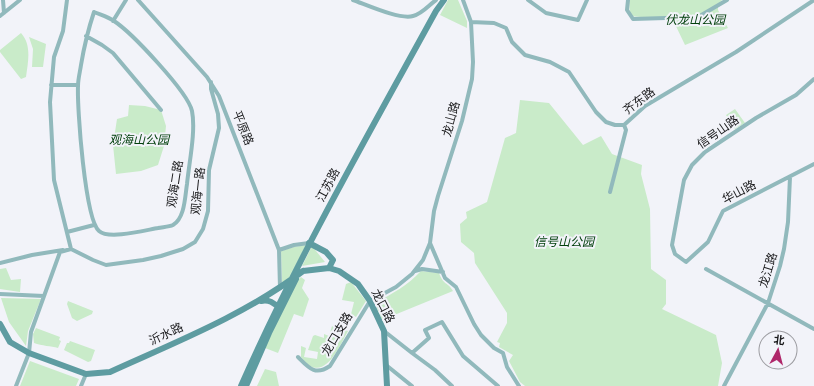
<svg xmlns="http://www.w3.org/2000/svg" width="814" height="386" viewBox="0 0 814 386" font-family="'Times New Roman','Noto Sans SC',serif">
	<rect width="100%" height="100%" fill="#f2f3f9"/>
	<path fill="#c9ebc9" d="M448,0H458L467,21V28L440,15Z
		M629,0H722L718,5V10L728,28L685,45L673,20L630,16Z
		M21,33C32,45 28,62 26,77L21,79L0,52V50Z
		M29,37L46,44L43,67H32L33,49Z
		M520,100L549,103L583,145L601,136L612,154L642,165L641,174L650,209L651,269L666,280V304L662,309L716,335L722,363L718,386H525L520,382L509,361L513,355L499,347L500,343L497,342L507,323V313L475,263L474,253L461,242L460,224L467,218L466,212L487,202L505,138L516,133Z
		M129,105L145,106L161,110L166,126L164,146L158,165L141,171L116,174L113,145L117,119L128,116Z
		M735,109L745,123L735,129L726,115Z
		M306,245L288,280L282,282L281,251L294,247Z
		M312,246L325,262L302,266Z
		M6,268L11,280L21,279L20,292L0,289V269Z
		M421,271L439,273C443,285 448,282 453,291L382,320L375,303C392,294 408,285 421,271Z
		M301,277L305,280L302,288L309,299L303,317L294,314L278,353L265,348L292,285Z
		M351,282L366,301L356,317L351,314L354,302L342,300L346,284Z
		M1,298L41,299L28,331L26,346L9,322Z
		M68,301L93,311L92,314L77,321L72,318L67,304Z
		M332,326L348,331C341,343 328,376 310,366C306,364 303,359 301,357V346L306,348L304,357L317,359L318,352L308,350L313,336L315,335L324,338V334L329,336Z
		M36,328L60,337L59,340L61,341L58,348C51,346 42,346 34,343L33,334Z
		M70,341L95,350L91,361L88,362L64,350L67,343H69Z
		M30,361L79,379L76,386H20Z
		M265,369L276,372L279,386H257Z"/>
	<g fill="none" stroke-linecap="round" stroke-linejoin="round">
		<path stroke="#91b9bc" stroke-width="4" d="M3,0L4,13
			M67,0L63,31L54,57L50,102L54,180L71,249L93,260L106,265L143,260L161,256L183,249L195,242L203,229L208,211L209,170L219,128L218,114L211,89V82
			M138,0L207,77L219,96L279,250L280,288
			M353,0C367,5 400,20 413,16C422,14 429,5 436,0
			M528,0L546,13L578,20L587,0
			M628,0L627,10L633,19L698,17L727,0
			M94,12C101,15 108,17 114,21C131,32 188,92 192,111C196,131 189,163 187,184C185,196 185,218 173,225C169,227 162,227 158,228C146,230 109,240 99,231C85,219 77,108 78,86C78,79 80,72 81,65C84,47 88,30 94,12Z
			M0,16L20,0
			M113,21L126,0
			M471,22L494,23L506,28L512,42L525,55L550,62L569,72L596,112L606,122L615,125H624L645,106L687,81L736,52L814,0
			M86,36L102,45L113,53L161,110
			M814,79L796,95L756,118L705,152L692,165L684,180L672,245L675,254L686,262L708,242L723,211L814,164
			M51,85H78
			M610,192L626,130L624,125
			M67,232L94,225
			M430,243L445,278L456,287L474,324L481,335L494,348L503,353L507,367L519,386
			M279,250L294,245L309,243
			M0,263L32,255L63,250
			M706,269L814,329
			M415,271L422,269L443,272
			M0,294L44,296
			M384,331L412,353L429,338L425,330L442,322L463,356L498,386
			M412,353L435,370L452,386
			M298,357C309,368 315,376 330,366L370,301L396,287L412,274L423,260L430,243L434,211L438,196L462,121L472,79L473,62L471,22L463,0
			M386,365L412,386
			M16,386L29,353L31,332L60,252L71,249
			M81,386L86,374
			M724,386L768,303L780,266L784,249L788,222L790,177"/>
		<path stroke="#5e9ca1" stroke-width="6" d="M309,243L326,252L333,260L329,268
			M303,271L329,268L339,271L358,284L370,301L384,331L387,386
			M261,301C269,299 274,303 279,308
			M0,324L10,342L29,353L86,374L110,372C176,342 245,315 303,271
			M241,386C298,257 368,135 436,11L444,0
			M246,386L269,333L296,279"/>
	</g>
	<g text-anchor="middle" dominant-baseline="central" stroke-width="4" stroke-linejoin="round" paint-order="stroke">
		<g font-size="12" font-style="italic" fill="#02400d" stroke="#f2f3f9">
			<text x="695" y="20">伏龙山公园</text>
			<text x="139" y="140">观海山公园</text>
			<text x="564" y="242">信号山公园</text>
		</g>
		<g font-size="12" fill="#1a1a1c" stroke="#f2f3f9">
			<text transform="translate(639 101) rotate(-37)">齐东路</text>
			<text transform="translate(451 119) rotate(-75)">龙山路</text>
			<text transform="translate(243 128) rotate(68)">平原路</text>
			<text transform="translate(718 132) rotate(-35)">信号山路</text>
			<text transform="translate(175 184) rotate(-81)">观海二路</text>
			<text transform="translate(328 185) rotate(-62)">江苏路</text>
			<text transform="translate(198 191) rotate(-84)">观海一路</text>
			<text transform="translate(739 192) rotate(-28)">华山路</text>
			<text transform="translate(768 270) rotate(-73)">龙江路</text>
			<text transform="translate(383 306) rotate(63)">龙口路</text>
			<text transform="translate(166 334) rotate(-25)">沂水路</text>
			<text transform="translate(337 334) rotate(-59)">龙口支路</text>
		</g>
	</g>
	<g transform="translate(778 350) rotate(7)"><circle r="19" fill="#f2f3f9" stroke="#9c9ca1"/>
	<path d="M0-3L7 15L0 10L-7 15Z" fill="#af276a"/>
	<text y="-6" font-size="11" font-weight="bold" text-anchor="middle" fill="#1a1a1c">北</text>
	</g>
</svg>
